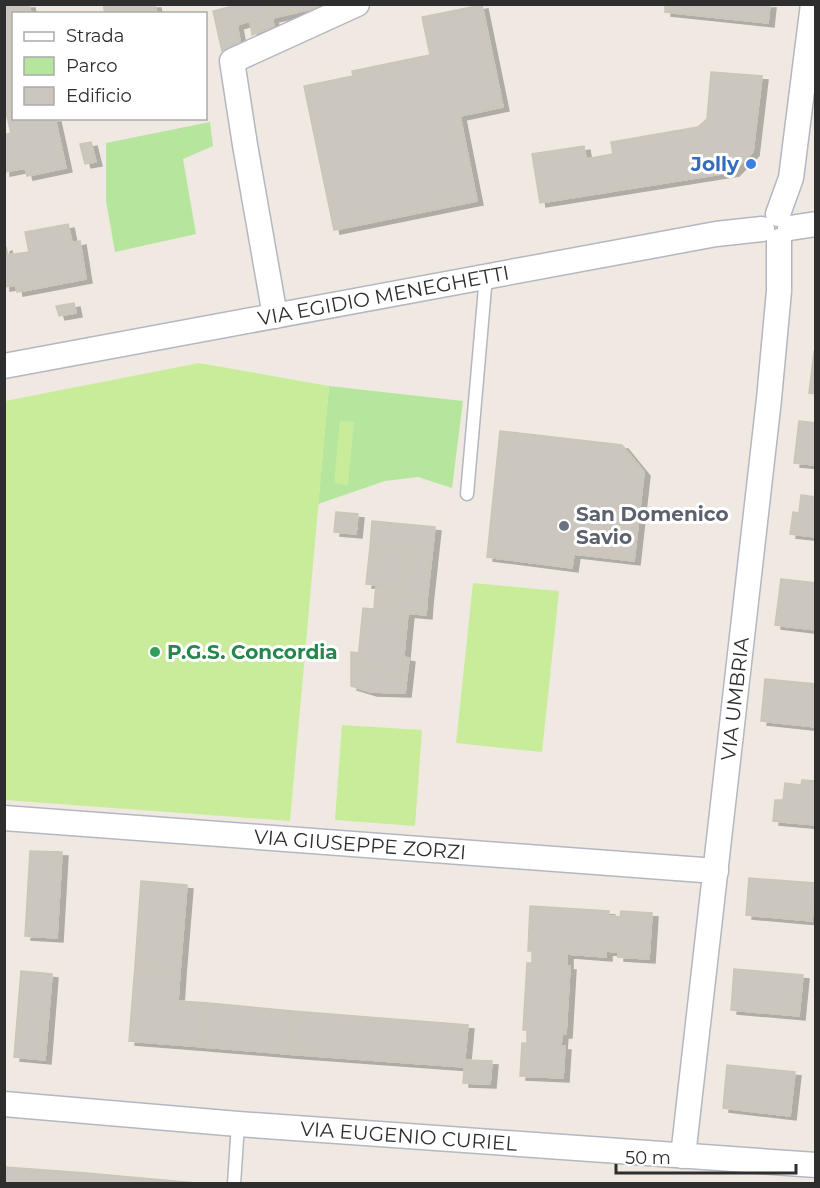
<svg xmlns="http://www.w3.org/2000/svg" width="820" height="1188" viewBox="0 0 820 1188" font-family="Montserrat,sans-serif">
	<defs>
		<filter id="shadow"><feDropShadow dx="6" dy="4" stdDeviation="0" flood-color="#0004"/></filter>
	</defs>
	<rect width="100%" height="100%" fill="#efe9e1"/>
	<path fill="#b6e59e" d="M210,122L213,146L183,159L196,234L115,252L106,201V143Z
		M329,386L463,401L452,488L418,477L385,481L318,504Z"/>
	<path fill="#c9ec9a" d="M199,363L329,386L290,821L5,800V401Z
		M340,421L354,422L348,485L334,483Z
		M473,583L559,591L542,752L456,743Z
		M342,725L422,730L415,826L335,820Z"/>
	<path fill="#cbc7bf" stroke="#cbc5ba" stroke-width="1.5" filter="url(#shadow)" d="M4,4H29L31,14H14V118H55L66,168L27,176L25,168L4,172V135L11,133L4,104Z
		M103,4H155L157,14H105Z
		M233,4H269L274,26L252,35L250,21L237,25L240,41L222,51L213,11L233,6Z
		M269,4H320L321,7L272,18Z
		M665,4H770L768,23L665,12Z
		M482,5L503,107L460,116L477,201L334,230L304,86L353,76L352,71L430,55L422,17Z
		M711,72L762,76L753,152L733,172L540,203L532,154L584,146L586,159L613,154L611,142L698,127L707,119Z
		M91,142L96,162L85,164L80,144Z
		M68,224L72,243L80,241L86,279L17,292L16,285L4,287V248L6,247L8,255L29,252L25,232Z
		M74,303L76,313L59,316L56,306Z
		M814,352L816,353V394L809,393Z
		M799,421L816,423V465L794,463Z
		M500,431L622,445L644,472L634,561L574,554L572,568L487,557Z
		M801,495L816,497V537L790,534L793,512L799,513Z
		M336,512L358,514L356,534L334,532Z
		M372,521L435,527L427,600L405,597L409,550L370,547Z
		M370,547L409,550L406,587L366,584Z
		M781,579L816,583V630L775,625Z
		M376,585L406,587L405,597L427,600L426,615L396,612L397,597L375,595Z
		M375,595L397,597L396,612L408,613L402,674L357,669L363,608L374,609Z
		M351,652L359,653L357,669L402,674L403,657L409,658L405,693L371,692L351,686Z
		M765,679L816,684V727L761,721Z
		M802,780L816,781V825L773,821L775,800H783L785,783L801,785Z
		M30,851L62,852L57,938L25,936Z
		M749,878L815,883L812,921L746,915Z
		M141,881L187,885L180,971L135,966Z
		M530,906L609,911V916L620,917L621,911L652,913L649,959L618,957V952L606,951V957L567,954V966H570L566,1034H562L561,1046H565L563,1078L520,1076L522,1043H527V1030H523L527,963H532V951H528Z
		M135,966L180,971L178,1001L208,1003L204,1047L129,1041Z
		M734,969L803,975L799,1016L731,1010Z
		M21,971L52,974L45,1060L14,1057Z
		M208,1003L292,1011L288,1054L204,1047Z
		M292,1011L468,1025L464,1067L288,1054Z
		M465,1060L492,1061L490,1084L463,1083Z
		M727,1065L795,1072L790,1116L723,1108Z
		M4,1167L86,1173L85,1184H4Z
		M86,1173L208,1184H85Z"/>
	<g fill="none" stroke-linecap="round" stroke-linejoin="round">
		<g stroke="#b4b7c1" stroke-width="15">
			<path id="service" d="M467,494L486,276
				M234,1184L238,1124"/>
		</g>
		<g stroke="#b4b7c1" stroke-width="27">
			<g id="minor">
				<path d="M778,214L791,178L813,4"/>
				<path d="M790,228L816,224"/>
				<path d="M275,316L245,145L232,61L357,4"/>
				<path id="s1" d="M4,366L716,234L762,229"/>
				<path id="s2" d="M4,818L716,871"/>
				<path id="s3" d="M4,1104L238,1124L816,1165"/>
				<path id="s4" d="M683,1156L769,399L779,291V241"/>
			</g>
		</g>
		<use href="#service" stroke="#fff" stroke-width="12"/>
		<use href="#minor" stroke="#fff" stroke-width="24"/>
	</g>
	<circle fill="#3f7fe0" stroke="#fff" stroke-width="2" cx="751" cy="164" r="6"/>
	<circle fill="#6b7280" stroke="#fff" stroke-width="2" cx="564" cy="526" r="6"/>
	<circle fill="#2e9e5b" stroke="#fff" stroke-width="2" cx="155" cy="652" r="6"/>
	<g text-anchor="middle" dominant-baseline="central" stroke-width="6" stroke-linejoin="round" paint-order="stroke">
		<g font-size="20" font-weight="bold" fill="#366cbe" stroke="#fff" text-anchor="end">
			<text x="739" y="164">Jolly</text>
		</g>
		<g font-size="20" fill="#2e2e2e" stroke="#fff">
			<text stroke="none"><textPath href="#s1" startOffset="386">VIA EGIDIO MENEGHETTI</textPath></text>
			<text stroke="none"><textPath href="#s4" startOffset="460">VIA UMBRIA</textPath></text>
			<text stroke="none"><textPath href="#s2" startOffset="357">VIA GIUSEPPE ZORZI</textPath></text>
			<text stroke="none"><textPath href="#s3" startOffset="406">VIA EUGENIO CURIEL</textPath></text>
		</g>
		<g font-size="20" font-weight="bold" fill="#5b616d" stroke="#fff" text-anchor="start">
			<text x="576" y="514">San Domenico<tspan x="576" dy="23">Savio</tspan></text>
		</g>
		<g font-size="20" font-weight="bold" fill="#27864d" stroke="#fff" text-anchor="start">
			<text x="167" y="652">P.G.S. Concordia</text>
		</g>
	</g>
	<rect width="820" height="1188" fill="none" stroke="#2e2e2e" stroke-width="12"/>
	<rect x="12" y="12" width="195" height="108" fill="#ffffff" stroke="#ababab" stroke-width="1.5"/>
	<rect x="24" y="32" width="30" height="9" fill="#ffffff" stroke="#ababab" stroke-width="1.5"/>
	<text x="66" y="42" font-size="18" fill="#2e2e2e">Strada</text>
	<rect x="24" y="57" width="30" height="18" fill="#b6e59e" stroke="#ababab" stroke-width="1.5"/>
	<text x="66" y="72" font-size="18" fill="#2e2e2e">Parco</text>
	<rect x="24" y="87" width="30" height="18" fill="#cbc7bf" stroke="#ababab" stroke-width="1.5"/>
	<text x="66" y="102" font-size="18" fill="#2e2e2e">Edificio</text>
	<path d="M616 1164v9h180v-9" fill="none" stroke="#2e2e2e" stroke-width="3"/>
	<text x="625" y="1164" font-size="18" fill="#2e2e2e" stroke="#ffffff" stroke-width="4.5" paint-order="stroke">50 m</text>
</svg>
